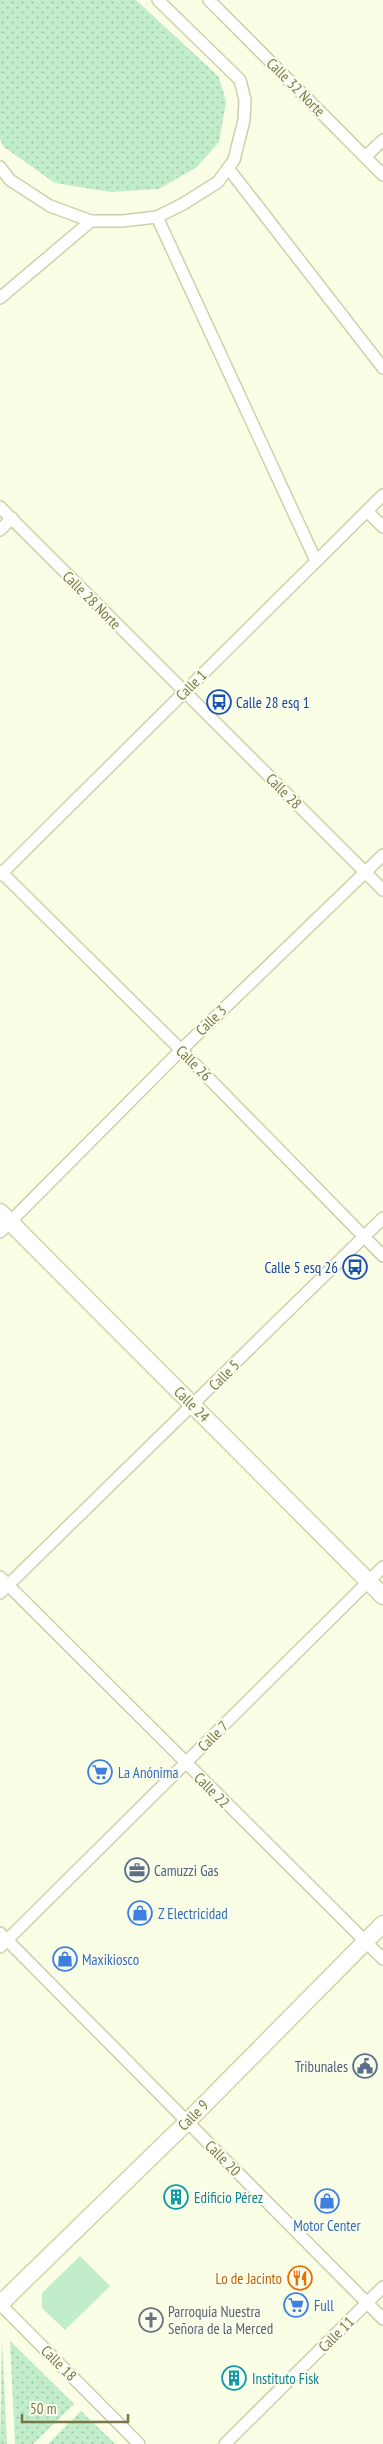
<svg xmlns="http://www.w3.org/2000/svg" width="383" height="2444" viewBox="0 0 383 2444" font-family="'PT Sans Narrow',sans-serif">
	<defs>
		<pattern id="grass-dots" width="8" height="8" patternUnits="userSpaceOnUse" patternTransform="scale(1.25)"><rect width="8" height="8" fill="#c2edca"/><path d="M2 2h.1M6 6h.1" fill="none" stroke="#a2c5a6" stroke-width="1.8" stroke-linecap="round"/></pattern>
	</defs>
	<rect width="100%" height="100%" fill="#f9fee5"/>
	<path fill="url(#grass-dots)" d="M0,0H136L219,77L226,102L219,142L197,167L159,189L111,192L55,183L4,147L0,139Z
		M2,2340L7,2444H0Z
		M10,2341L74,2404L33,2444H15Z
		M81,2411L115,2444H48Z"/>
	<path fill="#c2edca" d="M80,2256L110,2286L65,2330L42,2308V2293Z"/>
	<g fill="none" stroke-linecap="round" stroke-linejoin="round">
		<g stroke="#cfd0aa" stroke-width="14">
			<path id="street" d="M209,0L383,175
				M365,157L383,140
				M0,167L10,180L50,206L91,221H122L157,217L183,204L218,182L234,160L244,120L245,100L240,80L158,0
				M228,168L383,368
				M157,217L316,561
				M0,298L91,221
				M0,507L383,890
				M367,511L383,527
				M0,530L12,518
				M0,871L181,1050L383,1256
				M0,875L383,495
				M0,1232L181,1050L383,855
				M0,1577L383,1959
				M0,1593L383,1218
				M0,1933L383,2319
				M0,1947L383,1567
				M0,2304L139,2444
				M225,2444L383,2287"/>
		</g>
		<g stroke="#d2d4a7" stroke-width="19">
			<path id="secondary" d="M0,1212L383,1596
				M0,2304L187,2122L383,1924"/>
		</g>
		<use href="#street" stroke="#fff" stroke-width="11"/>
		<use href="#secondary" stroke="#fff" stroke-width="16"/>
	</g>
	<defs>
		<g id="bus-ring" transform="scale(1.25)"><circle r="9.5" fill="#fbffed" stroke="#1a4fb4" stroke-width="1.5"/><path d="M-5-6H5V4H4V6H2V4H-2V6H-4V4H-5ZM-3.5-4V0h7V-4ZM-3.5 1.2v1.5H-2V1.2ZM2 1.2v1.5H3.5V1.2Z" fill="#1a4fb4"/></g>
		<g id="supermarket-ring" transform="scale(1.25)"><circle r="9.5" fill="#fbffed" stroke="#3f7fe0" stroke-width="1.5"/><path d="M-6-5.5h2.5l.6 2H6L4.5 2H-2.5L-4.4-4H-6ZM-1.5 3.2a1.3 1.3 0 1 0 .1 0ZM3 3.2a1.3 1.3 0 1 0 .1 0Z" fill="#3f7fe0"/></g>
		<g id="office-ring" transform="scale(1.25)"><circle r="9.5" fill="#fbffed" stroke="#5c6f8a" stroke-width="1.5"/><path d="M-6-3h4V-5.5h4V-3h4V5H-6ZM-1-4.5V-3h2v-1.5ZM-6 0V1H6V0Z" fill="#5c6f8a"/></g>
		<g id="shop-ring" transform="scale(1.25)"><circle r="9.5" fill="#fbffed" stroke="#3f7fe0" stroke-width="1.5"/><path d="M-5-2.5h2.3a2.7 3.5 0 0 1 5.4 0H5L5.5 6h-11ZM-1.5-2.5h3a1.5 2.3 0 0 0-3 0Z" fill="#3f7fe0"/></g>
		<g id="civic-ring" transform="scale(1.25)"><circle r="9.5" fill="#fbffed" stroke="#5c6f8a" stroke-width="1.5"/><path d="M-.6-6.5H3V-4.5H.6V-3L4-1V1h2V6H-6V1h2V-1L-.6-3ZM-1.2 2.5V6h2.4V2.5Z" fill="#5c6f8a"/></g>
		<g id="building-ring" transform="scale(1.25)"><circle r="9.5" fill="#fbffed" stroke="#0f9aa8" stroke-width="1.5"/><path d="M-4-6H4V6H1V3H-1V6H-4ZM-2.5-4.3h1.7v1.8h-1.7ZM.8-4.3h1.7v1.8H.8ZM-2.5-1h1.7V.8h-1.7ZM.8-1h1.7V.8H.8Z" fill="#0f9aa8"/></g>
		<g id="restaurant-ring" transform="scale(1.25)"><circle r="9.5" fill="#fbffed" stroke="#e8710a" stroke-width="1.5"/><path d="M-5-6h1v4h1v-4h1v4h1v-4h1v5L-1.5 .5V6h-2V.5L-5-1ZM5-6V6H3V1.5H1.5Q1.5-4 5-6Z" fill="#e8710a"/></g>
		<g id="church-ring" transform="scale(1.25)"><circle r="9.5" fill="#fbffed" stroke="#6b7280" stroke-width="1.5"/><path d="M-1.2-6h2.4v3.5h3.3v2.4h-3.3V6h-2.4V-.1h-3.3v-2.4h3.3Z" fill="#6b7280"/></g>
	</defs>
	<g fill-rule="evenodd">
		<use href="#bus-ring" x="219" y="702"/>
		<use href="#bus-ring" x="355" y="1267"/>
		<use href="#supermarket-ring" x="100" y="1772"/>
		<use href="#office-ring" x="137" y="1870"/>
		<use href="#shop-ring" x="140" y="1913"/>
		<use href="#shop-ring" x="65" y="1959"/>
		<use href="#civic-ring" x="365" y="2066"/>
		<use href="#building-ring" x="176" y="2197"/>
		<use href="#shop-ring" x="327" y="2201"/>
		<use href="#restaurant-ring" x="300" y="2278"/>
		<use href="#supermarket-ring" x="296" y="2305"/>
		<use href="#church-ring" x="151" y="2320"/>
		<use href="#building-ring" x="234" y="2378"/>
	</g>
	<g text-anchor="middle" dominant-baseline="central" stroke-width="4" stroke-linejoin="round" paint-order="stroke">
		<g font-size="15" fill="#797748" stroke="#fbffed">
			<text transform="translate(296 87) rotate(45)">Calle 32 Norte</text>
			<text transform="translate(92 600) rotate(45)">Calle 28 Norte</text>
			<text transform="translate(191 685) rotate(-45)">Calle 1</text>
			<text transform="translate(284 791) rotate(45)">Calle 28</text>
			<text transform="translate(211 1020) rotate(-44)">Calle 3</text>
			<text transform="translate(194 1063) rotate(45)">Calle 26</text>
			<text transform="translate(224 1375) rotate(-45)">Calle 5</text>
			<text transform="translate(192 1404) rotate(45)">Calle 24</text>
			<text transform="translate(213 1736) rotate(-45)">Calle 7</text>
			<text transform="translate(212 1790) rotate(45)">Calle 22</text>
			<text transform="translate(193 2115) rotate(-45)">Calle 9</text>
			<text transform="translate(223 2158) rotate(45)">Calle 20</text>
			<text transform="translate(336 2334) rotate(-45)">Calle 11</text>
			<text transform="translate(59 2363) rotate(45)">Calle 18</text>
		</g>
		<g font-size="15" fill="#164399" stroke="#fbffed" text-anchor="start">
			<text x="236" y="702">Calle 28 esq 1</text>
			<text x="338" y="1267" text-anchor="end">Calle 5 esq 26</text>
		</g>
		<g font-size="15" fill="#366cbe" stroke="#fbffed" text-anchor="start">
			<text x="118" y="1772">La Anónima</text>
			<text x="158" y="1913">Z Electricidad</text>
			<text x="82" y="1959">Maxikiosco</text>
			<text x="327" y="2225" text-anchor="middle">Motor Center</text>
			<text x="314" y="2305">Full</text>
		</g>
		<g font-size="15" fill="#4e5e75" stroke="#fbffed" text-anchor="start">
			<text x="154" y="1870">Camuzzi Gas</text>
			<text x="348" y="2066" text-anchor="end">Tribunales</text>
		</g>
		<g font-size="15" fill="#0d838f" stroke="#fbffed" text-anchor="start">
			<text x="194" y="2197">Edificio Pérez</text>
			<text x="252" y="2378">Instituto Fisk</text>
		</g>
		<g font-size="15" fill="#c56008" stroke="#fbffed" text-anchor="end">
			<text x="282" y="2278">Lo de Jacinto</text>
		</g>
		<g font-size="15" fill="#5b616d" stroke="#fbffed" text-anchor="start">
			<text x="168" y="2311">Parroquia Nuestra<tspan x="168" dy="17">Señora de la Merced</tspan></text>
		</g>
	</g>
	<path d="M22 2414v8h106v-8" fill="none" stroke="#797748" stroke-width="2.5"/>
	<text x="30" y="2414" font-size="15" fill="#797748" stroke="#fbffed" stroke-width="4" paint-order="stroke">50 m</text>
</svg>
